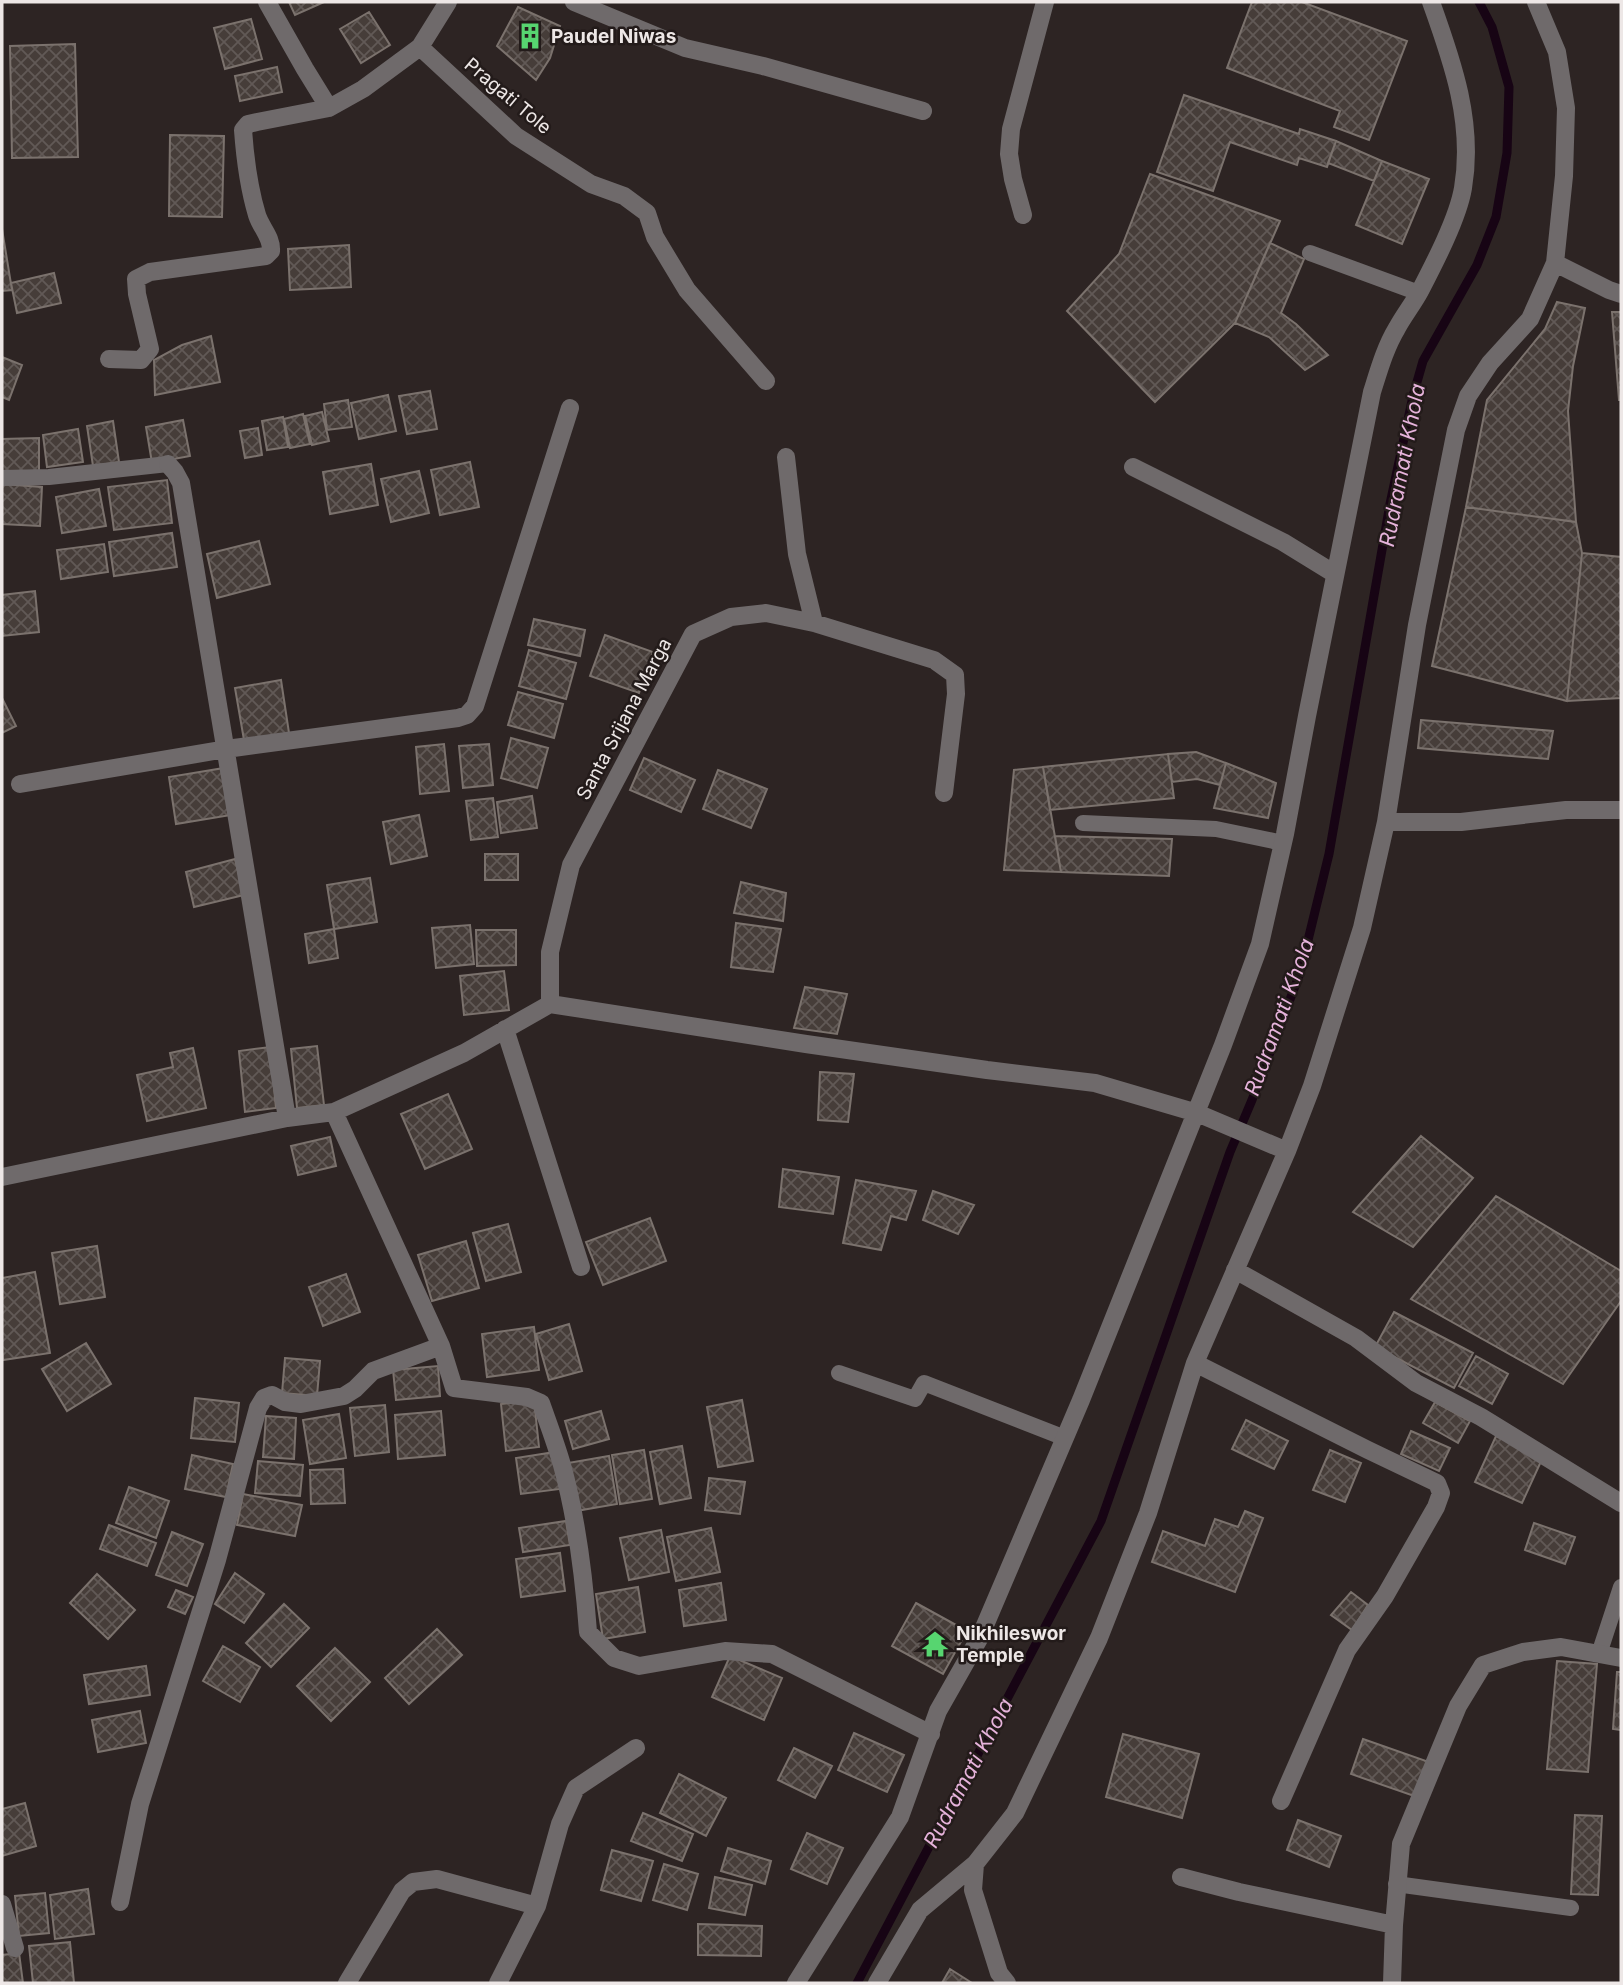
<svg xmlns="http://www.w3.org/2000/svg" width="1623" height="1985" viewBox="0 0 1623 1985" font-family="Inter,sans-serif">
	<defs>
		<pattern id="building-cross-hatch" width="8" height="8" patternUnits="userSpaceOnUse" patternTransform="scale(1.75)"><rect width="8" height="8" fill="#463d39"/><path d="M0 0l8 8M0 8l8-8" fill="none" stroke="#615956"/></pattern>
	</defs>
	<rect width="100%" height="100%" fill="#2d2423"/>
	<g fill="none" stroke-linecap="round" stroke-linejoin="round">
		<path stroke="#170414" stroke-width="9" d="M857,1983L1101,1521L1230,1152L1252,1100L1300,973L1329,854L1390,504L1413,396L1423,361L1477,265L1496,217L1507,153L1509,87L1492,27L1479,2"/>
	</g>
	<path fill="url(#building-cross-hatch)" stroke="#7b726d" stroke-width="2" d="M289,2H324L295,15Z
		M1252,2H1302L1407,41L1369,140L1334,127L1340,111L1227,68Z
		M518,7L560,26L550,58L536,80L497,46Z
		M369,12L390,45L361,63L340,29Z
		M251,19L262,59L225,69L214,28Z
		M75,44L78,157L12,158L10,46Z
		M277,67L282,92L240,101L235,76Z
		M1184,95L1299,134L1300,129L1336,141L1327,167L1299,158L1297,165L1230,142L1213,191L1157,172Z
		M170,135L224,136L222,217L169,216Z
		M1336,141L1382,161L1374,181L1328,163Z
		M1382,161L1429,179L1402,244L1356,225Z
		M1150,174L1280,221L1235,323L1155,402L1067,311L1119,254Z
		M2,229L12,290L2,291Z
		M1270,243L1304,259L1281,313L1296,324L1328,355L1305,370L1269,337L1235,323Z
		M349,245L351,287L290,290L288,249Z
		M54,273L61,303L17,313L11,283Z
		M1557,302L1585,308L1573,366L1568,411L1576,522L1466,507L1487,400L1545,329Z
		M1612,312H1621V400H1619Z
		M211,336L220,382L155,395L154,360L182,345Z
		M2,357L22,365L9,400L2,397Z
		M430,391L437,429L407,434L399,396Z
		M388,395L396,431L359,439L351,403Z
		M348,400L352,427L327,430L324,404Z
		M322,412L329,441L312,445L305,416Z
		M303,414L310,444L290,448L284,419Z
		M283,417L288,447L267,450L262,421Z
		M183,420L190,456L152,463L146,427Z
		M113,421L119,462L93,466L87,426Z
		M258,428L262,455L245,458L240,431Z
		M78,429L83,462L47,467L43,435Z
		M39,438V475L2,476V439Z
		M470,462L479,507L440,515L431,470Z
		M371,464L378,505L330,514L323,472Z
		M419,471L429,513L391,522L381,479Z
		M167,480L172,523L114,530L108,487Z
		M2,484L42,487L40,526L2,524Z
		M99,489L106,526L62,533L56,497Z
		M1466,507L1576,522L1582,553L1567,701L1432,666Z
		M172,533L177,567L114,576L109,542Z
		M259,541L270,584L217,598L207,554Z
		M104,544L108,572L61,579L57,550Z
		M1582,553L1621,557V698L1567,701Z
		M35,591L39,632L2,636V595Z
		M534,619L585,630L580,656L528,645Z
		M605,635L653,652L639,693L590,676Z
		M529,650L576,663L566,699L519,686Z
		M281,680L289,733L244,740L235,688Z
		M518,692L563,704L554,738L508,725Z
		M2,698L16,726L2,733Z
		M1421,720L1553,731L1548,759L1418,748Z
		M511,738L548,748L537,788L501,778Z
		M444,744L449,791L420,794L416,747Z
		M489,744L493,785L463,788L459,746Z
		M1196,752L1226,763L1220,785L1197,779L1172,782L1168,754Z
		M1168,754L1174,798L1050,810L1043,767Z
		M644,758L695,780L681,812L630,790Z
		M1226,763L1276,783L1268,818L1214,808Z
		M1043,767L1061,872L1004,870L1014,770Z
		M224,768L231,815L176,824L169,777Z
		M718,770L767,789L751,828L703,809Z
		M532,796L537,828L501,833L497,802Z
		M493,798L498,837L471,840L466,801Z
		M419,815L427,856L391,864L383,822Z
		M1055,836L1172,839L1169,876L1061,872Z
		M485,854H518V880H485Z
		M235,859L244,895L194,907L186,872Z
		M370,878L377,922L334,929L327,885Z
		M741,882L786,893L783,921L734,913Z
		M736,923L781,929L773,972L731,967Z
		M470,925L474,964L436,968L432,928Z
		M334,929L338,958L309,963L305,934Z
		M476,930H516V965L477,966Z
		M504,971L509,1010L464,1015L460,976Z
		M805,987L847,994L837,1034L794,1028Z
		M317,1046L324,1105L297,1108L291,1049Z
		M270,1047L276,1108L245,1112L239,1051Z
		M193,1048L206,1108L147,1121L137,1075L173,1067L170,1053Z
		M820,1072L854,1074L848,1122L818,1120Z
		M448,1094L472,1149L425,1169L401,1114Z
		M1421,1136L1473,1178L1413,1247L1353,1212Z
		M330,1137L336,1166L298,1175L291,1146Z
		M783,1169L839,1177L833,1214L779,1207Z
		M856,1180L916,1191L906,1220L891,1216L881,1250L843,1243Z
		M933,1191L974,1205L958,1234L923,1220Z
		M1496,1196L1621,1271V1301L1563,1384L1411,1299Z
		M650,1218L666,1261L603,1285L586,1242Z
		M508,1224L521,1272L486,1281L473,1233Z
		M466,1241L479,1288L432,1301L418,1255Z
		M97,1246L105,1297L60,1304L52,1253Z
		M35,1272L50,1353L3,1360L2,1351V1278Z
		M346,1274L360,1312L323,1326L309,1287Z
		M1394,1312L1473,1353L1454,1388L1375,1347Z
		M569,1324L582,1371L549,1380L536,1334Z
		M534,1327L539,1370L487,1377L482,1334Z
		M86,1343L111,1384L67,1411L42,1369Z
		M1476,1356L1508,1374L1492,1404L1459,1386Z
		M285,1358L320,1361L317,1396L282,1393Z
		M438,1366L440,1396L396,1400L393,1370Z
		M195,1398L239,1403L235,1442L191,1438Z
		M534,1400L539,1447L506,1451L501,1404Z
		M742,1400L753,1461L718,1467L707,1407Z
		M1435,1402L1470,1421L1458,1443L1423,1423Z
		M385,1405L389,1452L355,1456L350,1408Z
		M441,1411L445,1455L398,1459L395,1415Z
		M601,1411L609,1439L573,1449L565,1421Z
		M339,1414L346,1458L310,1464L303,1420Z
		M266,1416L296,1418L294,1459L263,1457Z
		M1246,1420L1288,1441L1274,1469L1232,1449Z
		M1411,1431L1450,1448L1439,1471L1401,1454Z
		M1496,1436L1543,1457L1522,1503L1475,1482Z
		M682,1446L691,1498L660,1504L650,1452Z
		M644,1450L652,1499L620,1504L612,1455Z
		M1330,1450L1361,1463L1345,1502L1313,1490Z
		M555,1452L560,1489L521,1494L516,1458Z
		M192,1455L233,1464L226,1497L185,1489Z
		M609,1456L617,1504L576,1511L568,1463Z
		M258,1461L303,1465L300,1496L255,1493Z
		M343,1469L345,1503L311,1504L310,1470Z
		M709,1478L745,1482L740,1514L705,1510Z
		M129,1487L169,1501L156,1538L116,1523Z
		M243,1494L302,1505L295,1536L237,1525Z
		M1245,1511L1263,1518L1235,1592L1152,1562L1163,1531L1205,1546L1215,1519L1238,1527Z
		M566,1521L570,1545L523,1552L519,1528Z
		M1534,1523L1575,1537L1565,1564L1525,1550Z
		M109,1525L156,1543L147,1566L100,1549Z
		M711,1528L720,1572L676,1581L667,1537Z
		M661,1530L669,1572L629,1580L620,1538Z
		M172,1532L203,1544L187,1586L156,1575Z
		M560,1553L565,1591L521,1597L516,1559Z
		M235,1573L264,1594L244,1623L215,1604Z
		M97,1574L135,1610L108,1639L70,1603Z
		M721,1583L726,1620L684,1626L679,1590Z
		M638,1587L645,1632L603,1639L596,1594Z
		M176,1590L193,1597L185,1614L168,1607Z
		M1351,1592L1368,1605L1352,1630L1331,1615Z
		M916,1603L967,1631L943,1674L892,1646Z
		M284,1604L309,1628L271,1667L246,1643Z
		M437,1629L462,1655L409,1704L385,1678Z
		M223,1646L260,1667L240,1702L203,1681Z
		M335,1648L370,1682L331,1721L297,1686Z
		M730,1656L782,1678L764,1720L712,1697Z
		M1557,1661L1597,1664L1588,1772L1547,1769Z
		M146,1666L150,1695L89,1704L84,1675Z
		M1617,1672H1621V1730L1613,1729Z
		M140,1711L146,1743L98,1752L92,1720Z
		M854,1733L904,1755L887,1792L838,1770Z
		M1123,1734L1199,1754L1182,1818L1106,1797Z
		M1363,1739L1429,1762L1417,1797L1351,1774Z
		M794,1748L832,1766L815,1798L778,1780Z
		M679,1774L726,1798L706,1836L660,1813Z
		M25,1803L36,1846L2,1856V1809Z
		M643,1813L693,1834L682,1861L631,1841Z
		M1575,1815L1602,1816L1598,1895L1571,1894Z
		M1298,1820L1341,1836L1329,1867L1287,1850Z
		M807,1833L843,1848L827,1884L791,1869Z
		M728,1848L771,1861L765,1884L721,1871Z
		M612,1850L653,1861L641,1901L601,1890Z
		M664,1864L698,1874L687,1910L653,1900Z
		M715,1877L752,1885L745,1915L709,1908Z
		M88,1889L94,1934L55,1939L50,1895Z
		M45,1893L49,1933L19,1936L15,1896Z
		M698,1924L762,1926L761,1956L698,1955Z
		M70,1942L74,1983H33L29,1946Z
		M19,1953L23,1983H2V1955Z
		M950,1969L972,1983H942Z"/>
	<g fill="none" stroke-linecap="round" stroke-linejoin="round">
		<path stroke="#6f6a6b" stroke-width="16" d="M1310,253L1419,293
			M2,478L49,477L168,464
			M1083,823L1216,829L1283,843
			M839,1373L915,1399L924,1383L1065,1438
			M1599,1654L1621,1587
			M1396,1884L1571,1908"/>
		<path stroke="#6f6a6b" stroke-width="18" d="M574,2L685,48L763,66L923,111
			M420,47L516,136L591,184L624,196L647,213L655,237L687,290L766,381
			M329,108L363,89L420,47L448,2
			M1023,215L1013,179L1009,154L1011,129L1045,2
			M1555,263L1609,290L1621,294
			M109,359L141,360L150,349L137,294L136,279L150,272L266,256L271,251C272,237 261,228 257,215C249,188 245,158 243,130L248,124L257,122L329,108L305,69L267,2
			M786,457L797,554L814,623
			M168,464L175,472L181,483L287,1118
			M1133,467L1283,542L1335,574
			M20,784L226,749L458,718L467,715L475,706L570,408
			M1386,822H1461L1566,810H1621
			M550,1004V952L571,865L693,634L731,617L766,613L814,623L934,660L955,675L956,694L944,793
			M505,1029L581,1267
			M334,1112L464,1053L550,1004L806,1044L987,1070L1095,1083L1197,1113L1287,1151
			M2,1177L287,1118L334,1112L441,1346L454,1388L527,1397L541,1403C548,1423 556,1444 562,1465C577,1519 584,1577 588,1632L614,1658L639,1666L725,1651L772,1654L931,1734
			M1235,1270L1356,1338L1416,1383L1481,1417L1621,1503
			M1195,1363L1368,1450L1437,1483L1441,1493L1436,1507L1385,1596L1347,1650L1281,1801
			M975,1864L973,1890L999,1973L1007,1983
			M1181,1877L1239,1892L1394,1925
			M120,1902L140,1804L217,1560L258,1408L264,1398L272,1395L285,1402L301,1404L344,1396L355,1389L373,1371L441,1346
			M2,1904L15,1948
			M537,1906L560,1824L576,1788L636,1748
			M347,1983L402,1891L413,1882L437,1879L537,1906L498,1983
			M796,1983L900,1817L938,1711L980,1637L1081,1400L1223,1045L1260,944L1285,834L1307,716L1372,392C1379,370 1385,348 1397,328C1404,315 1413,304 1420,291C1434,264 1458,218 1463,188C1474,123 1453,63 1431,2
			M877,1983L920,1910L975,1864L1015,1813L1099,1638L1148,1513L1195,1363L1287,1151L1312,1086L1362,928L1386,822L1417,625L1456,430L1468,396L1490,363L1530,319L1555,263L1564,176L1566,108L1557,52L1536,2
			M1392,1983L1394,1925L1401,1844L1458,1706L1483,1665L1523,1652L1561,1647L1621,1658"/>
	</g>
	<defs>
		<g id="building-bare" transform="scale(2.1)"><path d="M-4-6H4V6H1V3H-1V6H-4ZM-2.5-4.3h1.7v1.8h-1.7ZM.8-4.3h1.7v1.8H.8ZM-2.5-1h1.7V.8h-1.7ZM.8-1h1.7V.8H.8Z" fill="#57d570" stroke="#231b1a" stroke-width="2.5" paint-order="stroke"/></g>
		<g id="temple-bare" transform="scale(2.1)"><path d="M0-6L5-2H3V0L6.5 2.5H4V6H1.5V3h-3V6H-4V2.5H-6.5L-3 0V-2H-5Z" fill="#57d570" stroke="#231b1a" stroke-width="2.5" paint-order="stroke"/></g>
	</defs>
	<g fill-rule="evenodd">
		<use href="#building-bare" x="530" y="36"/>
		<use href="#temple-bare" x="935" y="1644"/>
	</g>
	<g text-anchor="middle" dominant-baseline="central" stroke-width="5" stroke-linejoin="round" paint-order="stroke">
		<g font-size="19" font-weight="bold" fill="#ede7e6" stroke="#231b1a" text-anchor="start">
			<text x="551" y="36">Paudel Niwas</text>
			<text x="956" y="1633">Nikhileswor<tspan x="956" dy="22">Temple</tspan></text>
		</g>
		<g font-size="19" fill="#ede7e6" stroke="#231b1a">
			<text transform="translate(508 96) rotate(40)">Pragati Tole</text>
			<text transform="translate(624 719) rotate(-62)">Santa Srijana Marga</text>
		</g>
		<g font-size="21" font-style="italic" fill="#e6b3db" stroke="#231b1a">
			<text transform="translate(1402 465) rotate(-79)">Rudramati Khola</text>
			<text transform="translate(1279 1017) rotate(-70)">Rudramati Khola</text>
			<text transform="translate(968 1773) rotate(-62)">Rudramati Khola</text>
		</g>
	</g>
	<rect width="1623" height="1985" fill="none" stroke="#ede7e6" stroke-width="7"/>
</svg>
